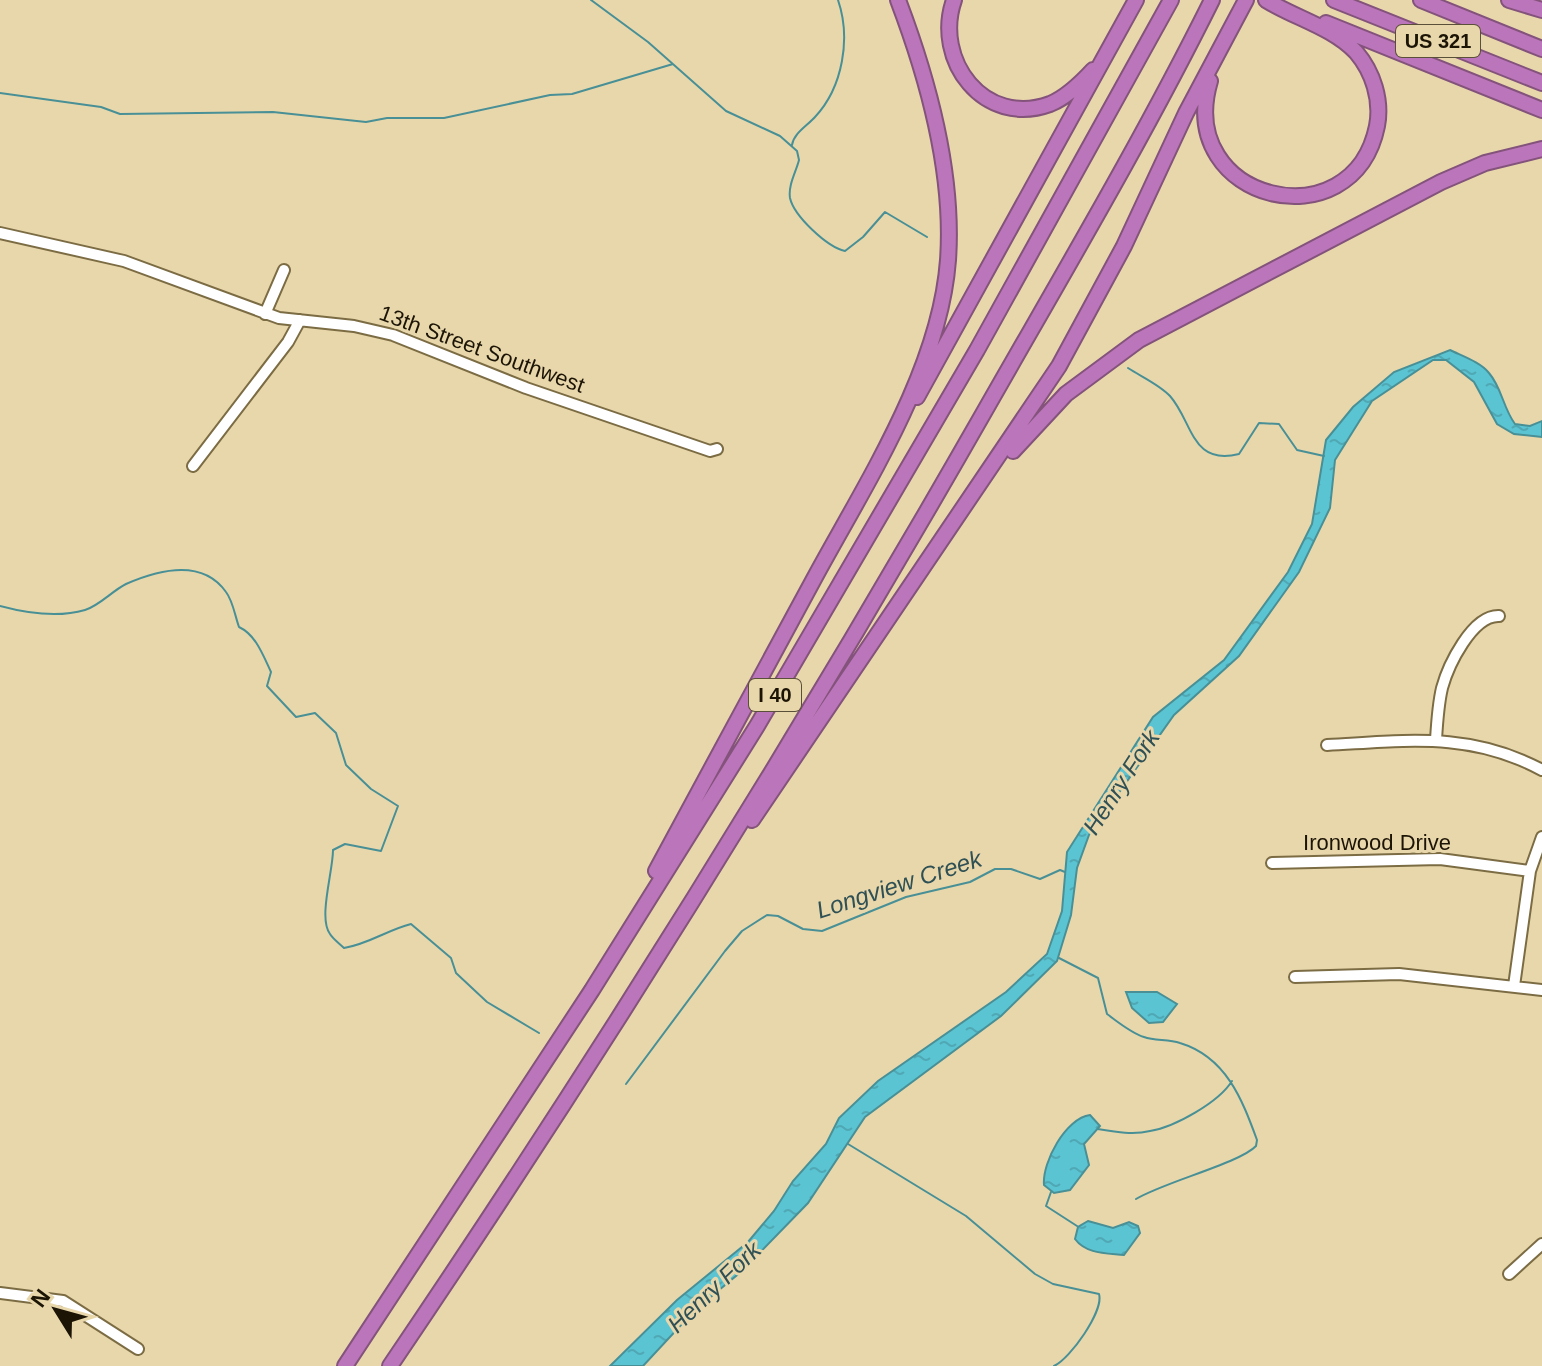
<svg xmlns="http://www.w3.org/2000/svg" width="1542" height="1366" viewBox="0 0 1542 1366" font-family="Arial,sans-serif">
	<defs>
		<pattern id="water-ripples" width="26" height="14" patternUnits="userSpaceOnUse" patternTransform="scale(2)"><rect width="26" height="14" fill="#5bc4d3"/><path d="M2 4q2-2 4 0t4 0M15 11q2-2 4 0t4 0" fill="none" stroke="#4fa8b4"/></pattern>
	</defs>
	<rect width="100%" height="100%" fill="#e9d7ac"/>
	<path fill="url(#water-ripples)" stroke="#489096" stroke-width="2" d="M1450,350C1462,356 1480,362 1489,373C1502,388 1503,408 1515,424L1530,426L1542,421V437L1514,434L1497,424L1474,382L1446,360H1433L1372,401L1335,460L1330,508L1299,572L1239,656L1174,715L1089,835L1077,868L1071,915L1057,961L1001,1016L865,1117L808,1203L742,1271L695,1310L643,1366H610L677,1300L748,1242L774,1211L793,1181L826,1144L839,1118L878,1081L1006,992L1047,954L1062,911L1067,852L1153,717L1224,660L1288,572L1312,524L1326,440L1353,407L1394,372Z
		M1126,992H1157L1177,1004L1163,1022L1149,1023L1132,1008Z
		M1090,1115L1100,1126L1084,1144L1089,1165L1070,1190L1054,1193L1044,1185C1042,1162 1066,1118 1090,1115Z
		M1088,1221L1113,1228L1129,1222L1138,1226L1140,1233L1124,1255C1106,1253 1086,1254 1075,1239L1078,1227Z"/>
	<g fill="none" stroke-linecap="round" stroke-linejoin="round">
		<path stroke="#489096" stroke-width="2" d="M591,0L648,42L726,111L780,136L797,151L799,160C796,172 788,185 790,198C794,216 827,247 845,251L863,237L885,212L927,237
			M0,93L101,107L120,114L273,112L366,122L387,118H444L550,95L572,94L673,64
			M792,145C794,133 807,126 815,117C843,87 851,38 838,0
			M1128,368C1142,377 1160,385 1170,396C1193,422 1191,466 1239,454L1259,423L1279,424L1297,450L1324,456
			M0,606C26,613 58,618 85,610C99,606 112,591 126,584C158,570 202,558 226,592C233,601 235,616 239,627C256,635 263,655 271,672L267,686L296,717L315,713L336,733L346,765L371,789L398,806L381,851L345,844L333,850C333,872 318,918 330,934C333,939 340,944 344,948C369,944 387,930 411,924L451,958L456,973L487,1002L539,1033
			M1059,958L1098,978L1107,1014C1118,1022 1131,1033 1144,1037C1155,1041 1168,1039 1180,1043C1226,1057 1242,1099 1257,1140L1256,1146C1240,1163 1164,1182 1136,1199
			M626,1084L725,951L742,931L767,915L778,916L803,929L822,931L906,897L970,882L995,869H1011L1040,879L1060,870L1065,872
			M1098,1129C1116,1132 1133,1135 1150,1131C1175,1127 1219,1102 1232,1081
			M848,1144L966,1216L1035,1274L1053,1284L1099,1294C1104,1311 1070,1359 1054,1366
			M1051,1192L1046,1206L1077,1226"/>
		<g stroke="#7c6c44" stroke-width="14">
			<path id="minor" d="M0,233L124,261L279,318L354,326L393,335L526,388L710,451L717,449
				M265,314L284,270
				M193,466L288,342L300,320
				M1436,740C1437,723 1438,705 1442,688C1448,666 1472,615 1499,616
				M1327,745C1405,741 1469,731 1542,770
				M1272,863L1440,859L1530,871
				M1295,977L1399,974L1542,990
				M1514,986L1530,871L1542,837
				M1509,1274L1542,1244
				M0,1293L63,1301L138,1349"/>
		</g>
		<g stroke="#83537b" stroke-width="18">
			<path id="highway" d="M954,0C933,60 984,128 1050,104C1067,97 1081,83 1093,70
				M1334,0L1542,83
				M1421,0L1542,49
				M1509,0L1542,10
				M1326,23L1542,110
				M1210,81C1174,202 1353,244 1377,126C1382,100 1373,72 1356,52C1332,27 1295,18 1266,0
				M917,397L1136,0
				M1013,451L1066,394L1139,340L1441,182L1485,163L1542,149
				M752,820L1059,366L1124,246L1186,113L1246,0
				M656,871C709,773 762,675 815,577C866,483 940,370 948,260C954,175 928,79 898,0
				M345,1366L592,990L757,726L977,350L1171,0
				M390,1366C600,1056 798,738 983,414C1061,277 1142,141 1212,0"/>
		</g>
		<use href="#minor" stroke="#fff" stroke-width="10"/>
		<use href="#highway" stroke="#bb75ba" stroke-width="14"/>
	</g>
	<g text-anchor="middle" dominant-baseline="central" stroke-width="6" stroke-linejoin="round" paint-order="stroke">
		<g fill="#e9d7ac" stroke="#5a4f38" stroke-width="2">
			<rect x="1396" y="25" width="84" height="32" rx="6"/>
			<rect x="749" y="679" width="52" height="32" rx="6"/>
		</g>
		<g font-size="20" font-weight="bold" fill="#1c1506">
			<text x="1438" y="41">US 321</text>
			<text x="775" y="695">I 40</text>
		</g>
		<g font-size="22" fill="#1c1506" stroke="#e9d7ac">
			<text transform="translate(482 349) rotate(20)">13th Street Southwest</text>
			<text x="1377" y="842">Ironwood Drive</text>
		</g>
		<g font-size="24" font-style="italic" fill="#2f5054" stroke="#e9d7ac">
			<text transform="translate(1121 782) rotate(-57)">Henry Fork</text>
			<text transform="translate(899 884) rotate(-18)">Longview Creek</text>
			<text transform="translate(714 1287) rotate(-44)">Henry Fork</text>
		</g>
	</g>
	<g transform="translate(56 1310) rotate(307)" stroke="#e9d7ac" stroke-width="6" paint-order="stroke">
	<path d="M0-6L14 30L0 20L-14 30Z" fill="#1c1506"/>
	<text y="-12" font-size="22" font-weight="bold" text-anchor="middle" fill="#1c1506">N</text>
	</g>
</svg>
